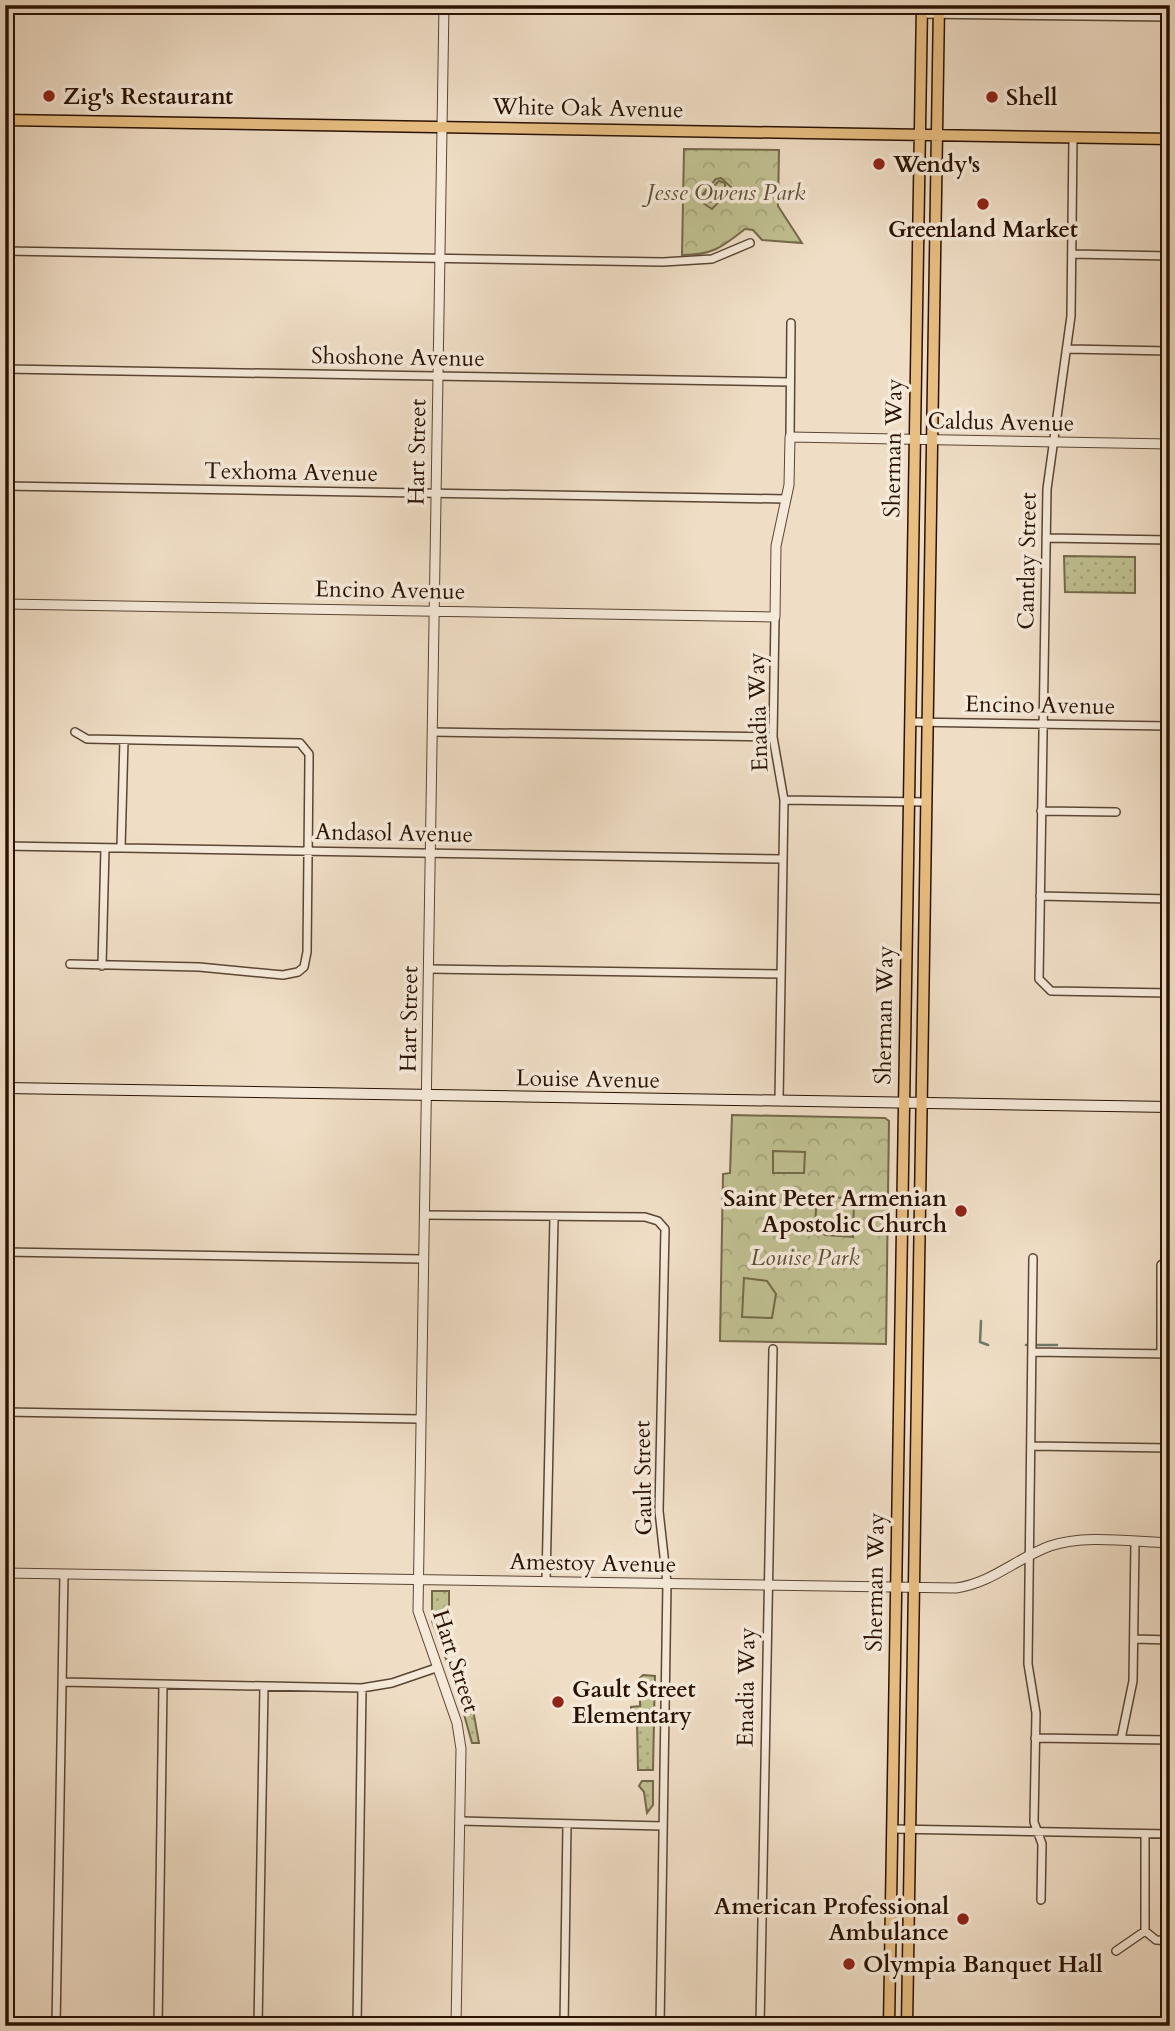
<svg xmlns="http://www.w3.org/2000/svg" width="1175" height="2031" viewBox="0 0 1175 2031" font-family="Cardo,serif">
	<defs>
		<pattern id="grass-dots" width="8" height="8" patternUnits="userSpaceOnUse" patternTransform="scale(1.75)"><rect width="8" height="8" fill="#bfbf90"/><path d="M2 2h.1M6 6h.1" fill="none" stroke="#a4a37b" stroke-width="1.8" stroke-linecap="round"/></pattern>
		<pattern id="forest-crowns" width="20" height="18" patternUnits="userSpaceOnUse" patternTransform="scale(1.75)"><rect width="20" height="18" fill="#bfbf90"/><path d="M2 6a3 3 0 1 1 6 0M12 15a3 3 0 1 1 6 0" fill="none" stroke="#a4a37b"/></pattern>
	</defs>
	<rect width="100%" height="100%" fill="#efddc5"/>
	<filter id="stains"><feTurbulence type="fractalNoise" baseFrequency=".00286" numOctaves="4"/><feColorMatrix values="0 0 0 0 .2 0 0 0 0 .09 0 0 0 0 .02 0 0 0 .5 -.17"/></filter>
	<radialGradient id="worn" r=".72"><stop offset=".6" stop-color="#630" stop-opacity="0"/><stop offset="1" stop-color="#630" stop-opacity=".3"/></radialGradient>
	<path fill="url(#grass-dots)" stroke="#746849" stroke-width="2" d="M1064,556L1135,557V593L1065,592Z
		M432,1591H449V1617L442,1628L450,1651L446,1659L432,1621Z
		M451,1668L464,1676L469,1687L479,1743H472Z
		M643,1675L655,1676L654,1717H631V1707L640,1706V1678Z
		M637,1720L654,1721L653,1770H638Z
		M642,1781H653V1805L647,1813L644,1792L639,1786Z"/>
	<path fill="url(#forest-crowns)" stroke="#746849" stroke-width="2" d="M684,149L779,150L778,206L802,243L762,240L753,230L745,229C722,247 713,255 682,255Z
		M732,1115L885,1118L889,1121L886,1344L720,1341L723,1174L730,1173Z"/>
	<path fill="#bfbf90" stroke="#746849" stroke-width="2" fill-rule="evenodd" d="M721,178L732,188L712,209L703,203L702,195L716,179ZM719,181L725,183V190L714,201L708,202L705,195Z
		M773,1151L805,1152L804,1173H773Z
		M817,1197L854,1198L853,1237L825,1235L815,1224Z
		M744,1278L767,1281L776,1294L772,1318L742,1317Z"/>
	<g fill="none" stroke-linecap="round" stroke-linejoin="round">
		<path stroke="#6d796a" stroke-width="2.5" d="M981,1321L980,1342L988,1345
			M1026,1345H1057"/>
		<g stroke="#5b4533" stroke-width="10">
			<path id="minor" d="M590,5H682
				M922,14L1170,17
				M1073,137L1071,316L1047,489L1039,979L1051,991L1170,993
				M5,251L663,262L712,259L750,243
				M1072,254L1170,256
				M1068,349L1170,351
				M5,369L790,382
				M790,437L791,323
				M5,486L786,499
				M1046,538L1170,540
				M775,617L773,737L784,800L779,1101
				M910,722L1170,726
				M432,732L773,737
				M784,800L926,802
				M1041,811L1116,812
				M5,846L783,859
				M121,848L124,740
				M1040,896L1170,899
				M70,964L199,967L283,975L298,972L304,967L307,952L309,762V754L300,743L87,739L75,732
				M102,966L105,848
				M429,969L781,974
				M424,1215L645,1217L658,1221L665,1229L659,1511L667,1583L660,2026
				M5,1252L423,1259
				M1033,1258L1028,1664L1036,1713L1034,1822L1042,1844L1041,1900
				M1032,1352L1170,1354
				M1161,1354V1265L1170,1258
				M5,1412L420,1419
				M1031,1446L1170,1448
				M546,1581L554,1218
				M1134,1639L1170,1640
				M62,1682L362,1688L392,1683L436,1668
				M1035,1738L1170,1740
				M1121,1739L1133,1681L1135,1542
				M460,1821L663,1826
				M892,1829L1170,1834
				M1145,1931V1834
				M1116,1951L1145,1931L1156,1940L1170,1941
				M56,2026L64,1574
				M158,2026L163,1685
				M258,2026L264,1686
				M357,2026L362,1688
				M564,2026L567,1824
				M760,2026L773,1349"/>
		</g>
		<g stroke="#5b4533" stroke-width="11">
			<path id="tertiary" d="M444,5L418,1611L457,1723L461,1749L456,2026
				M5,604L775,617L776,546L789,485L790,437L1170,444
				M5,1573L956,1588C992,1583 1017,1558 1050,1546C1086,1534 1132,1542 1170,1543"/>
		</g>
		<g stroke="#2a1202" stroke-width="12">
			<path id="secondary" d="M5,1088L1170,1107"/>
		</g>
		<g stroke="#2a1202" stroke-width="13">
			<path id="primary" d="M5,120L1170,139
				M889,2026L922,5
				M907,2026L939,5"/>
		</g>
		<use href="#minor" stroke="#f5e9d9" stroke-width="7"/>
		<use href="#tertiary" stroke="#f5e9d9" stroke-width="9"/>
		<use href="#secondary" stroke="#f5e9d9" stroke-width="10"/>
		<use href="#primary" stroke="#e8be82" stroke-width="10"/>
	</g>
	<g fill="#8f2418" stroke="#f5e9d9" stroke-width="2.5">
		<circle cx="49" cy="96" r="7"/>
		<circle cx="992" cy="97" r="7"/>
		<circle cx="879" cy="164" r="7"/>
		<circle cx="983" cy="204" r="7"/>
		<circle cx="961" cy="1211" r="7"/>
		<circle cx="558" cy="1702" r="7"/>
		<circle cx="963" cy="1919" r="7"/>
		<circle cx="849" cy="1964" r="7"/>
	</g>
	<g text-anchor="middle" dominant-baseline="central" stroke-width="7" stroke-linejoin="round" paint-order="stroke">
		<g font-size="23" font-weight="bold" fill="#2a1202" stroke="#f5e9d9" text-anchor="start">
			<text x="63" y="96">Zig's Restaurant</text>
			<text x="1006" y="97">Shell</text>
			<text x="893" y="164">Wendy's</text>
			<text x="983" y="229" text-anchor="middle">Greenland Market</text>
			<text x="947" y="1198" text-anchor="end">Saint Peter Armenian<tspan x="947" dy="26">Apostolic Church</tspan></text>
			<text x="572" y="1689">Gault Street<tspan x="572" dy="26">Elementary</tspan></text>
			<text x="949" y="1906" text-anchor="end">American Professional<tspan x="949" dy="26">Ambulance</tspan></text>
			<text x="863" y="1964">Olympia Banquet Hall</text>
		</g>
		<g font-size="23" fill="#2a1202" stroke="#f5e9d9">
			<text transform="translate(588 108) rotate(1)">White Oak Avenue</text>
			<text transform="translate(398 357) rotate(1)">Shoshone Avenue</text>
			<text transform="translate(1001 422) rotate(1)">Caldus Avenue</text>
			<text transform="translate(893 448) rotate(-89)">Sherman Way</text>
			<text transform="translate(417 452) rotate(-89)">Hart Street</text>
			<text transform="translate(291 472) rotate(1)">Texhoma Avenue</text>
			<text transform="translate(1027 561) rotate(-89)">Cantlay Street</text>
			<text transform="translate(390 590) rotate(1)">Encino Avenue</text>
			<text transform="translate(1040 705) rotate(1)">Encino Avenue</text>
			<text transform="translate(758 712) rotate(-92)">Enadia Way</text>
			<text transform="translate(394 833) rotate(1)">Andasol Avenue</text>
			<text transform="translate(884 1015) rotate(-89)">Sherman Way</text>
			<text transform="translate(409 1019) rotate(-89)">Hart Street</text>
			<text transform="translate(588 1079) rotate(1)">Louise Avenue</text>
			<text transform="translate(643 1478) rotate(-91)">Gault Street</text>
			<text transform="translate(593 1563) rotate(1)">Amestoy Avenue</text>
			<text transform="translate(875 1582) rotate(-89)">Sherman Way</text>
			<text transform="translate(456 1661) rotate(72)">Hart Street</text>
			<text transform="translate(746 1687) rotate(-89)">Enadia Way</text>
		</g>
		<g font-size="23" font-style="italic" fill="#5e4f34" stroke="#f5e9d9">
			<text x="726" y="192">Jesse Owens Park</text>
			<text x="805" y="1257">Louise Park</text>
		</g>
	</g>
	<rect width="1175" height="2031" fill="none" stroke="#efddc5" stroke-width="28"/>
	<rect x="7" y="7" width="1161" height="2017" fill="none" stroke="#2a1202" stroke-width="3.5"/>
	<rect x="14" y="14" width="1147" height="2003" fill="none" stroke="#2a1202" stroke-width="2"/>
	<rect width="100%" height="100%" filter="url(#stains)"/>
	<rect width="100%" height="100%" fill="url(#worn)"/>
</svg>
